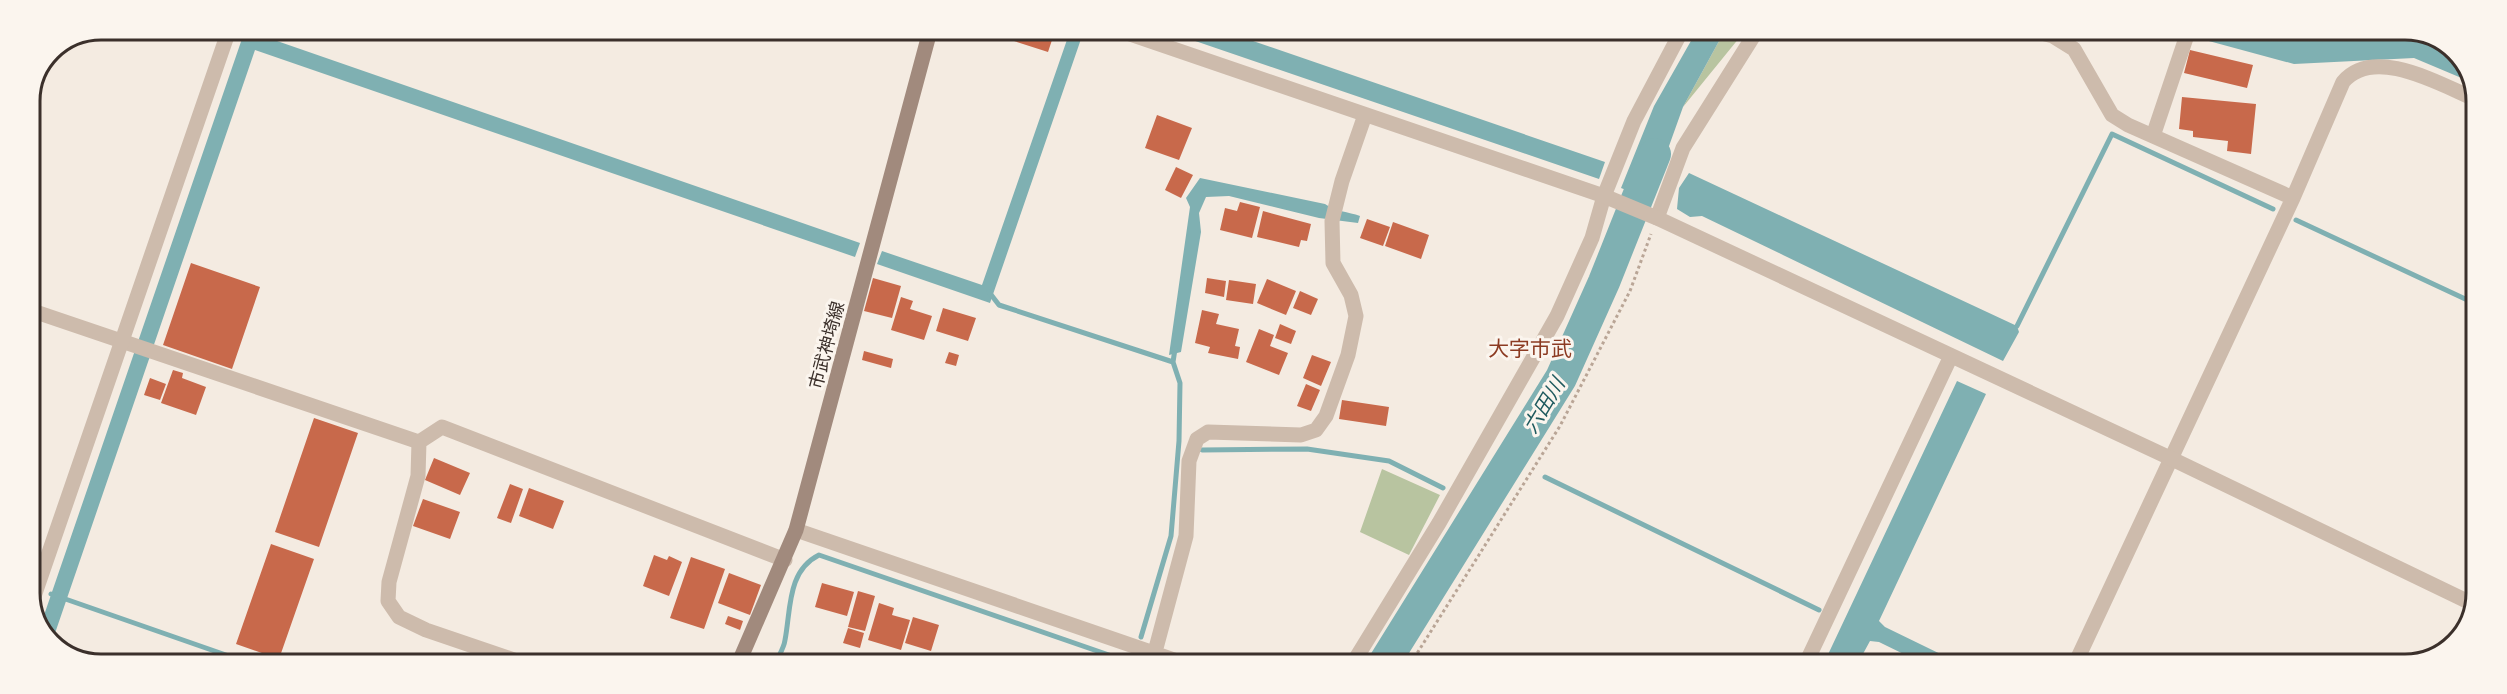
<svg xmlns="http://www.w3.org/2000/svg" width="2507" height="694" viewBox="0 0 2507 694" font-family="Commissioner,'Noto Sans JP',sans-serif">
	<rect width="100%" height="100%" fill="#f4ebe1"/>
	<path fill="#b8c4a0" d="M1724,32H1744L1683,107Z
		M1382,469L1440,495L1409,555L1360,532Z"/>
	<path fill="#7fb0b2" d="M245,30L860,243L855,257L255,50L52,642L48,639L41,624Z
		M1166,31H1224L1605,162L1599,179Z
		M1696,32H1724L1683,107L1650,199L1621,188L1654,106Z
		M2196,32H2290L2300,37H2319L2321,32H2341L2343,38L2385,32H2423L2459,55L2471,82L2414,58L2294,64L2194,37Z
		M1069,34L1081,39L990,303L877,264L882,251L982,285Z
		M1689,173L2017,326L2019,332L2003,361L1702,216L1690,217L1677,209L1679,188Z
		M1200,178L1325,204C1334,211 1349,212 1360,216L1358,223L1319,218L1229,196L1206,197L1199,213L1201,232L1181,352L1169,355L1190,207L1186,198Z
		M1957,381L1986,394L1879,621L1885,627L1961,664H1924L1879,642L1870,641L1858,663H1824Z
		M1408,611L1422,613L1393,663H1377Z"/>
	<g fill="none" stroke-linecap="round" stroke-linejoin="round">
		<path stroke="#7fb0b2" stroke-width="5" d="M2296,220L2476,304
			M989,292L999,305L1173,362
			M2017,326L2112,134L2273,209
			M1202,450L1307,449L1389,461L1443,488
			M1545,477L1819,610
			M51,594L246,662
			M1141,637L1171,536L1179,441L1180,383L1173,362L1175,349
			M776,662C779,655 784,648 785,640C791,609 787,571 819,555L1132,663"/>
		<path stroke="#7fb0b2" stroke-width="32" d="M1384,663L1561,378L1604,282L1655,154"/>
	</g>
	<path fill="#c8694b" d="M990,31H1055L1048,52L989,33Z
		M2190,50L2253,65L2247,88L2184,73Z
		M2182,97L2256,104L2251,154L2227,151L2228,141L2193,137V131L2179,129Z
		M1157,115L1192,128L1179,160L1145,148Z
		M1176,167L1193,175L1181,198L1165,190Z
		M1240,202L1260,207L1252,238L1220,230L1225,208L1237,211Z
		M1263,211L1311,224L1307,241L1301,240L1299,247L1257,237Z
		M1367,219L1390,227L1383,246L1360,238Z
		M1393,222L1429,235L1421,259L1385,246Z
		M191,263L260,287L232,369L163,345Z
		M873,278L901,286L892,318L864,311Z
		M1207,278L1226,281L1224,297L1205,293Z
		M1267,279L1296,291L1286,315L1257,303Z
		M1229,280L1256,284L1253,304L1226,300Z
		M1300,291L1318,299L1311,315L1293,308Z
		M901,297L913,301L910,309L932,316L924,340L891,330Z
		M943,308L976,318L968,341L936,331Z
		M1202,310L1219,314L1216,324L1239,329L1235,346L1240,347L1238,359L1208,353L1210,347L1195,343Z
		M1280,324L1296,331L1291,344L1275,338Z
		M1259,329L1274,335L1270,346L1288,353L1279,375L1246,362Z
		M864,351L893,359L891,368L862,360Z
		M949,352L959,355L956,366L945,363Z
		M1312,355L1331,362L1321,386L1303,378Z
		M173,370L183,373L182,378L206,387L196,415L161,403Z
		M150,378L166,384L160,400L144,395Z
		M1306,384L1320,390L1311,411L1297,406Z
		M1342,400L1389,407L1386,426L1339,419Z
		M314,418L358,433L319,547L275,532Z
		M434,458L470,473L460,495L425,480Z
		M510,484L523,489L511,523L497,518Z
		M529,488L564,501L553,529L519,516Z
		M423,499L460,512L450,539L413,526Z
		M271,544L314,559L279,659L236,644Z
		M654,555L667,560L669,556L682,562L669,596L643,586Z
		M691,557L725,569L704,629L670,618Z
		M729,573L761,585L750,615L718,603Z
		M822,583L854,592L847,616L815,607Z
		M858,591L875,596L865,631L848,627Z
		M879,603L894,608L892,615L910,620L901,650L868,640Z
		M728,616L743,621L740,630L725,624Z
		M913,617L939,625L931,651L905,643Z
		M848,628L864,633L860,648L843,643Z"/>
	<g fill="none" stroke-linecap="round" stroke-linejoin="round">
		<path stroke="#b9a596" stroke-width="3" stroke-dasharray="3 3" stroke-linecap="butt" d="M1411,663L1560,426L1630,291L1651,234"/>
		<path stroke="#cdbbac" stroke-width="15" d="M2038,32L2053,36L2074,49L2112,115L2128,125L2293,198
			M2153,136L2188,32
			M1657,218L1683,148L1756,32
			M30,310L419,442
			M419,442L442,427L785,560
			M419,442L418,476L389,582L388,601L399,617L426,630L520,662
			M796,530L1183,663
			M1152,663L1186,536L1189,461L1197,439L1208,432L1301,435L1316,430L1326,416L1348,355L1356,316L1351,295L1333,263L1332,221L1342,181L1365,115
			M1353,663L1439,523L1557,316L1592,238L1604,196L1634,121L1681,32
			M1806,663L1951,356
			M2075,664L2293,198L2343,82C2374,45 2441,85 2477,100"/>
		<path stroke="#cdbbac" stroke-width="15" d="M1121,31L1604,196L1657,218L2170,458L2475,605
			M32,602L229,30"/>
		<path stroke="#a18a7d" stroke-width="15" d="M739,662L796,530L930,31"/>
	</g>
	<g text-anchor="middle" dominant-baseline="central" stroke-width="6" stroke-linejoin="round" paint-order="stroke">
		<g font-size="18" fill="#3b302b" stroke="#fbf5ee">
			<text transform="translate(826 345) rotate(-75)">市武神埼線</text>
		</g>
		<g font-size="20" font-style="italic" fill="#1f5a5e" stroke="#fbf5ee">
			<text transform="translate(1543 405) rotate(-59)">六田川</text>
		</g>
		<g font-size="21" fill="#8c3b22" stroke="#fbf5ee">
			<text x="1530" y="347">大字市武</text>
		</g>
	</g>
	<path d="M0 0H2507V694H0ZM101 40H2405A61 61 0 0 1 2466 101V593A61 61 0 0 1 2405 654H101A61 61 0 0 1 40 593V101A61 61 0 0 1 101 40Z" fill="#fbf5ee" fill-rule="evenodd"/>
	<path fill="none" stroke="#3b302b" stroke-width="3" d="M101 40H2405A61 61 0 0 1 2466 101V593A61 61 0 0 1 2405 654H101A61 61 0 0 1 40 593V101A61 61 0 0 1 101 40Z"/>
</svg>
